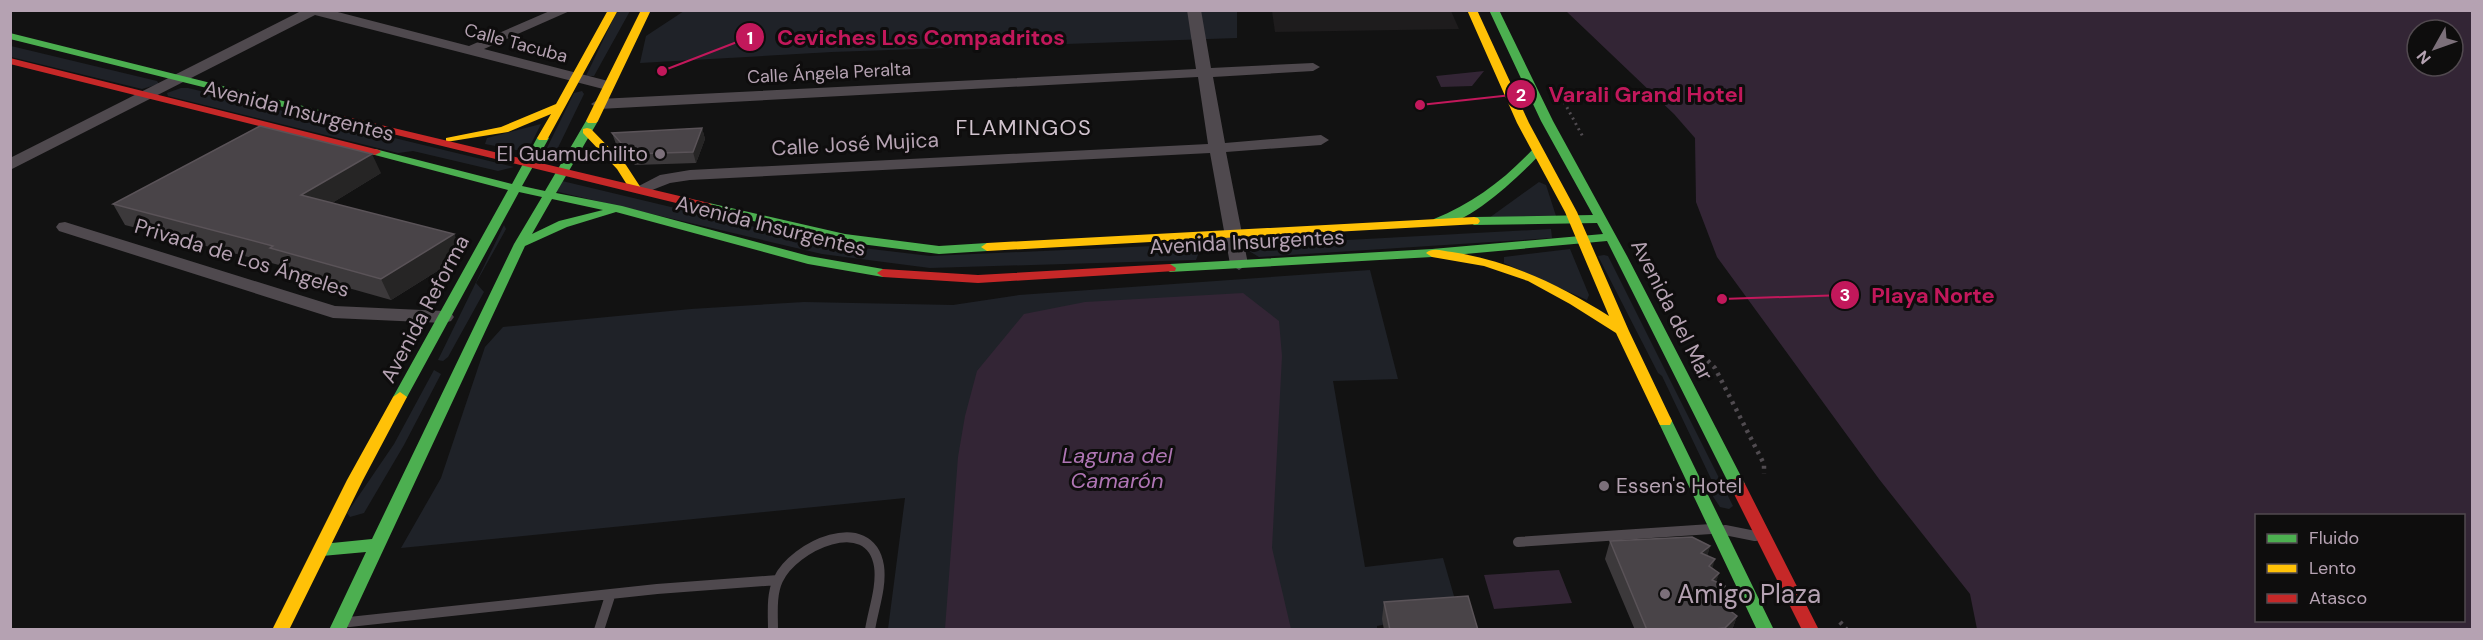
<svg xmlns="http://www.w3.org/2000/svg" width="2483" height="640" viewBox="0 0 2483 640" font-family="'DM Sans',sans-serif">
	<rect width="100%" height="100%" fill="#121212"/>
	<path fill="#1e1c1d" d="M1272,11H1451L1459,29L1275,32Z"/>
	<path fill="#1f2228" d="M617,11H630L594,76H586Z
		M684,11H1237V38L832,52L640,63L646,36Z
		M11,46L157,81L159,84L142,89L11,57Z
		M181,88H188L514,167L498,171L413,151L398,153L168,96L167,93Z
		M582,91L584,94L552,160L545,161L542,158L574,93Z
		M541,124L527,152L485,144L487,138Z
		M558,180L821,243L930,256L1197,244L1199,252L1196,260L930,268L822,254L550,190Z
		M1539,182L1546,185L1557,219L1489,218Z
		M504,225L506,229L476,283L484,292L448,357L443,361L438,360Z
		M1551,229L1552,238L1259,257L1249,251L1255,245Z
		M1570,249L1589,295L1587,300L1504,263V257Z
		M1604,255L1608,256L1733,506L1729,509L1720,507L1712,495L1713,483L1662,376L1658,373L1598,256Z
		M1370,270L1398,379L1333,381L1365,567L1443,558L1458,610L1377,626V630L888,629L905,498L401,548L441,478L485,347L503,327L691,309L804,302L953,305L1019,295Z
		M434,370L441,374L404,445L364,513L350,517L347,513L394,444Z"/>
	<path fill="#332535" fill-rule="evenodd" d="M1566,11H2472V629H1977L1970,594L1879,479L1717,257L1696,202L1695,138L1674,114ZM2417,30H2453V66H2417ZM2256,516H2464V620H2256Z
		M1484,71L1472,86L1441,87L1436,76Z
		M1243,293L1279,321L1282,356L1272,548L1291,629H945L958,457L965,416L977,371L1024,314L1085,302Z
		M1559,570L1572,603L1494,609L1484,575Z"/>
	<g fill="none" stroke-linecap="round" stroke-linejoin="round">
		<path stroke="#504b50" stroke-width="3" stroke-dasharray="2 4" stroke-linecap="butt" d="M1564,102L1583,137"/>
		<path stroke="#504b50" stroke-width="4.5" stroke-dasharray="3 5" stroke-linecap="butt" d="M1702,355L1715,368L1764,464V474
			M1840,622L1847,630"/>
		<path stroke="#4f494e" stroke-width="10" d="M1725,530L1755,536
			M1518,542L1711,529
			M349,622L657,589L778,580
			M599,630L610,596
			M773,630C773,614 771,595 778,580C793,546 870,511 879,566C882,587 873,610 870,630"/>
		<path fill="#4f494e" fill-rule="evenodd" d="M303,10H330L469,46L552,10H572L484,49L612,82L615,85L607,90L315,15L10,170V158Z
			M1187,10H1201L1211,68L1313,63L1320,67L1313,71L1213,77L1225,143L1321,135L1329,140L1321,145L1226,152L1248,264L1239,270L1230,264L1210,153L690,180L670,183L642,194L633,189L660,175L690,170L1208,144L1198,77L599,109L591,104L599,99L1196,69Z
			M65,222L335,306L444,311L451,313L454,317L451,321L444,323L333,318L59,231L56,227L59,223Z"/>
		<path fill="#4caf50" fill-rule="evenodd" d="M1489,10H1499L1553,121L1627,256L1745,484L1742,488H1732L1729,484L1607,241L1432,257L1170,272L1164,268L1170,264L1432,249L1603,234L1597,223L1474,225L1468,221L1474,217L1593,215L1541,121Z
			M10,33L343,116L344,118L339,121L10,39Z
			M592,118L598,121L556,193L622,206L809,256L883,269L889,273L883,277L808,264L616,212L567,227L525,246L346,630H329L366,552L322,556L316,554L314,550L316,546L322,544L372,539L514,244L542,197L519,192L407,397L400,402L393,397L508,190L371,154L369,152L375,149L512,184L537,138L543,135L549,138L522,186L545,191L586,121ZM552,199L603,210L559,221L532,234Z
			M1538,147L1542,148V152C1523,173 1463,231 1434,225L1432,222L1434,219C1474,203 1505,179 1534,148Z
			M709,203L845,234L939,246L987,243L993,247L987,251L939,254L845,242L705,210L703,207Z
			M1665,416L1670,417L1672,421L1774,630H1757L1658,421L1660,417Z"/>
		<path fill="#ffc107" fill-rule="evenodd" d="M608,10H618L547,140H539L537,138L551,114L508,132L446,142V138L501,127L556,104Z
			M641,10H651L598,121L596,123H588L586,121Z
			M1467,10H1477L1529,123L1577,212L1629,331L1672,421L1670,425H1660L1658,421L1616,333L1570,304L1528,281L1484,266L1432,257L1426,253C1432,247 1443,251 1452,252C1510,261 1560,285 1609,316L1565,212L1517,123Z
			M587,128L591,129L626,165L641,188L639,191H631L617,169L583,133V129Z
			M1474,217L1478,218L1480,221L1478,224L987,251L981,247L987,243Z
			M400,392L407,397L363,480L289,630H272L347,480L393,397Z"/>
		<path fill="#c62828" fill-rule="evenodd" d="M10,58L379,150L381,152L375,155L10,64Z
			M339,115L709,203L715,207L709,211L335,120L334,118Z
			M1170,264L1176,268L1175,271L978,283L883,277L877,273L883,269L978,275Z
			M1737,478L1742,480L1745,484L1819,630H1802L1729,484L1732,480Z"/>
	</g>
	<path fill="#3c393b" d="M702,128L705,139L696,163L635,165L616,144L612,133Z
		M381,173L332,203L454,234L463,255L391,300L281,269L279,265L125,225L113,204Z
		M1610,541L1710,546L1707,556L1712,568L1719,573L1716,581L1723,594L1729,610L1737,616L1732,630H1635L1605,559Z
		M1384,602L1478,630H1384L1382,619Z"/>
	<path fill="#262525" d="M702,128L705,139L696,163L693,152Z
		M372,154L381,173L311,216L301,195Z
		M454,234L463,255L391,300L381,279Z
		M1710,546L1705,564L1701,553Z
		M1715,559L1710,577L1709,566Z
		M1719,573L1713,591L1712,580Z
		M1732,599L1726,617L1724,606Z
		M1737,616L1732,630H1725V628Z"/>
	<path fill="#494448" stroke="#5a5358" stroke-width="1.5" d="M260,126L372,154L301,195L454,234L381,279L270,248L273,246L113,204Z
		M702,128L693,152L631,154L612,133Z
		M1692,537L1710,546L1701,553L1715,559L1709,566L1719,573L1712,580L1725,586L1720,592L1732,599L1724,606L1737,616L1725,628L1705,630H1647L1610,541Z
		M1468,596L1478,630H1390L1384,602Z"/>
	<g fill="#7c707a" stroke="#0e0d0d" stroke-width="2">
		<circle cx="660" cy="154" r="6"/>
		<circle cx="1604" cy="486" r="6"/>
		<circle cx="1665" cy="594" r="6"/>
	</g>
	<g text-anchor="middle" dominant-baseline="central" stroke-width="6" stroke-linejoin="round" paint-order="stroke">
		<g font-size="18" fill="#b5a2b2" stroke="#0e0d0d">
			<text transform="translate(516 43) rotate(15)">Calle Tacuba</text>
			<text transform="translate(829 73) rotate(-3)">Calle Ángela Peralta</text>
		</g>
		<g font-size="21" fill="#b5a2b2" stroke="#0e0d0d">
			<text transform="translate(299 111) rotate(14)">Avenida Insurgentes</text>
			<text transform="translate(855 144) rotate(-3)">Calle José Mujica</text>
			<text transform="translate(771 226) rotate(14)">Avenida Insurgentes</text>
			<text transform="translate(1247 242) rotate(-3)">Avenida Insurgentes</text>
			<text transform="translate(242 258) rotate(17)">Privada de Los Ángeles</text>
			<text transform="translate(425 309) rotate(-62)">Avenida Reforma</text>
			<text transform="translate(1672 310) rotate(63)">Avenida del Mar</text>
		</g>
		<g font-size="21" fill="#b5a2b2" stroke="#0e0d0d" text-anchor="end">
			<text x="648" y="154">El Guamuchilito</text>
			<text x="1616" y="486" text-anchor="start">Essen's Hotel</text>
		</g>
		<g font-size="22" letter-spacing="1.5" fill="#d1c3ce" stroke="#0e0d0d">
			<text x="1024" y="127">FLAMINGOS</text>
		</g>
		<g font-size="22" font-style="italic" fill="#af75b4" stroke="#0e0d0d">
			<text x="1117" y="455">Laguna del<tspan x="1117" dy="25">Camarón</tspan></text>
		</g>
		<g font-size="26" fill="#b5a2b2" stroke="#0e0d0d" text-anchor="start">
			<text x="1677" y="594">Amigo Plaza</text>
		</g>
	</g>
	<path fill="none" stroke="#c2185b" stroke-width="2" d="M662 71L750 37M1420 105L1521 94M1722 299L1845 295"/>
	<g fill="#c2185b" stroke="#0e0d0d" stroke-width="2">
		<circle cx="662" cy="71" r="6"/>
		<circle cx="1420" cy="105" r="6"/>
		<circle cx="1722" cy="299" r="6"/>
		<circle cx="750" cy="37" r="15"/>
		<circle cx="1521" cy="94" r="15"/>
		<circle cx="1845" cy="295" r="15"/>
	</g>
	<g font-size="18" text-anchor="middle" font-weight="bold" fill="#fff">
		<text x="750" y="44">1</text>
		<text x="1521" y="101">2</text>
		<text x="1845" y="301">3</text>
	</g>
	<g font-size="22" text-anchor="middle" font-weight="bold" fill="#c2185b" stroke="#0e0d0d" stroke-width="6" stroke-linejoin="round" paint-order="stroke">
		<text x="921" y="45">Ceviches Los Compadritos</text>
		<text x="1646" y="102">Varali Grand Hotel</text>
		<text x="1933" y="303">Playa Norte</text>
	</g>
	<rect width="2483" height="640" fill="none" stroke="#b5a2b2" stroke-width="24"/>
	<rect x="2255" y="514" width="210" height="108" fill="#0e0d0d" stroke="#51494f" stroke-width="1.5"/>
	<rect x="2267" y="534" width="30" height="9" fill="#4caf50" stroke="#51494f" stroke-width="1.5"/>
	<text x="2309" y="544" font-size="18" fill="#b5a2b2">Fluido</text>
	<rect x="2267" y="564" width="30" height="9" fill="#ffc107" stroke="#51494f" stroke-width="1.5"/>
	<text x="2309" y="574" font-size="18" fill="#b5a2b2">Lento</text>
	<rect x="2267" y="594" width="30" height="9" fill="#c62828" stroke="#51494f" stroke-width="1.5"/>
	<text x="2309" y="604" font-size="18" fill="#b5a2b2">Atasco</text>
	<g transform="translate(2435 48) rotate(230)"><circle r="28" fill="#0e0d0d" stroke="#51494f" stroke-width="1.5"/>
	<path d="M0-4.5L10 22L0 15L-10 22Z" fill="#7c707a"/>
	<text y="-9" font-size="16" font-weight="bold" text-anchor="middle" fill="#b5a2b2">N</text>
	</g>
</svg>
